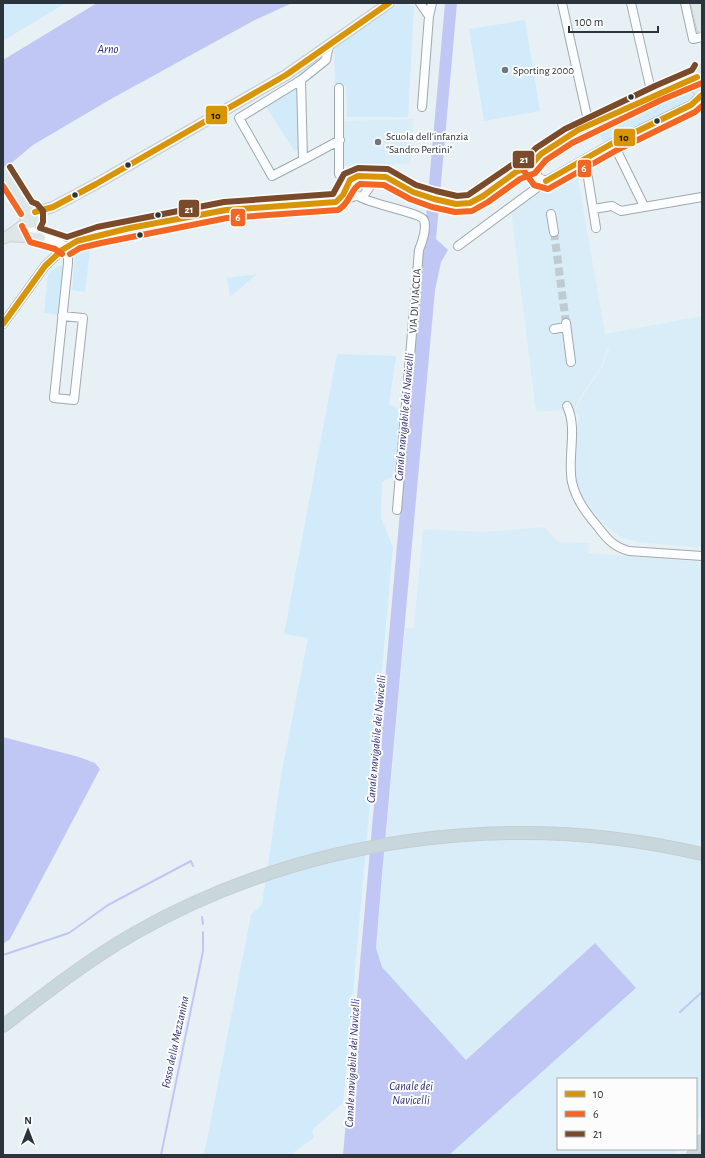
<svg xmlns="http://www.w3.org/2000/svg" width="705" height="1158" viewBox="0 0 705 1158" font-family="'Alegreya Sans',sans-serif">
	<rect width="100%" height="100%" fill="#e7f0f5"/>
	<path fill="#d9edf8" d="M413,119L410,164L344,166V121Z
		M576,167L605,334L702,316V548L638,542L620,537L606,526L583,500L577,485L575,468V441L579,413H574L582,397L602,367L609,350L608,347L601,367L581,396L575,409L536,412L511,210Z
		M544,527L558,542L589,543L588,553L702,562V1114L696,1122V1079H558V1149H678L674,1155H449L636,988L594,943L466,1060L382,967L377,954L376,948L405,628H414L423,529L485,532Z"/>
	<path fill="#d2ebfa" d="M3,3H66L3,41Z
		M400,3L414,6L408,117H347L346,86H335L334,48L392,6Z
		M525,20L540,111L484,121L469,29Z
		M689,84L693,97L680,105L604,143L598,132Z
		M293,88L298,90L299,148L295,152L265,105Z
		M85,244V249L90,250L85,292L72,290L75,255L72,253L78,247Z
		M57,266H63L58,315L44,313L48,274Z
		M257,274L230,297L227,278Z
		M337,354L396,356L389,404L401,410L397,458L392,477L382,482L381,518L393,547L343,1103L312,1130L314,1138L290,1155H204L251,915L262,904L281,776L308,638L284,634Z"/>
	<path fill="#c0c7f4" d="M97,3H292L253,21L111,99L33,145L3,170V60Z
		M445,3H457L436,239L448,250L441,262L435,290L382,875L376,948L382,967L466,1060L595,943L636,988L449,1155H343Z
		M3,737L79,757L95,763L100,769L10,939L3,944Z"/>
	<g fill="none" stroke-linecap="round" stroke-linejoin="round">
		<path stroke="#c0c7f4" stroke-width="2" d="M202,917L203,924
			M3,955L69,933L108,905L191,861L193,866
			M680,1012L702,992
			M161,1155L203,951V932"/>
		<path stroke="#c1cad0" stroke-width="8" stroke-dasharray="8 4" stroke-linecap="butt" d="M554,232L566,323"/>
		<g stroke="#a0a9ae" stroke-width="10">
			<path id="minor" d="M420,3L429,16L432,3
				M562,3L589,125
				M631,3L652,95
				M685,3L693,39L702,37
				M329,45L326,60L301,80L303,160L340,140
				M301,80L239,118L272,176L303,160
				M339,88V174L348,187
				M422,107L429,16
				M613,143L644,206
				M585,159L596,228
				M530,166L539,178L546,181
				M362,176L366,180L369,188L363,196C350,199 341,181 354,177C362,174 377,176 385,177C395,179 403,186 411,191C429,200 456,209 476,201C487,196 496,187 506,180C513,174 521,171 529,166C535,162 544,152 552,146C579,127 611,115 641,101C659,92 677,82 697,77
				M360,197C371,204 421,213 424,220C427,228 422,243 419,250L397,510
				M593,209L612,206L621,211L702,197
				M551,214L554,232
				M29,223L34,235L58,242L66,247
				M458,246L546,181L613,143L691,105L702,95
				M62,316L83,318L74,400L54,398L68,263V252L66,247
				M566,323L571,362
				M3,324L45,266L62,250L77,241L130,228L226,210L336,202L356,196
				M554,329L566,327
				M567,406C578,429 567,457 572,482C576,500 587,514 598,527C607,539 614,547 629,551L702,556"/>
		</g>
		<g stroke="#c8cdd0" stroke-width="12">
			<path id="major" d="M696,3L702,28
				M702,70C695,77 692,88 702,94
				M3,171L28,210
				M28,210L24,215L27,222L31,223L35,220V212
				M35,212L53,207L96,184L286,75L389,3
				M7,236L40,238
				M5,238L27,222"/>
		</g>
		<g stroke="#c8cdd0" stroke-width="14">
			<path id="highway" d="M3,1026C46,993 88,960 135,933C304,837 513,809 702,854
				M693,1155L702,1141"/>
		</g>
		<use href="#minor" stroke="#fbfdfe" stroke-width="8"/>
		<use href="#major" stroke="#dde7e8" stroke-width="10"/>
		<use href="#highway" stroke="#c8d7db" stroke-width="12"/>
		<g stroke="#fcfcfc" stroke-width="9">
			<path id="bus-1" d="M546,181L613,143L691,105L702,95
				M35,212L53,207L96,184L286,75L389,3
				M3,324L45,266L62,250L77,241L130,228L226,210L336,202L343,195L350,180L358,176L386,177L413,192L434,199L456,204L470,203L483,196L516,172L530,166L541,154L578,130L697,77"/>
		</g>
		<g stroke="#fcfcfc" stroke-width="9">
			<path id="bus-2" d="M524,171L534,185L548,189L617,150L695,112L702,106
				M3,186L21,214
				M22,226L30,242L55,249L62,254
				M70,254L80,248L101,243L227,218L338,210C350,204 351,188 360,184L384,185L410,199L432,207L455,212L472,211L488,202L520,179L535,173L546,160L572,143L661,100L702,83"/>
		</g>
		<g stroke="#fcfcfc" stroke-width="9">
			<path id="bus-3" d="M10,167L32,202L37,204L43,211V222L40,228L67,237L97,227L224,202L333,194L344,174L358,168L388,169L416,185L436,191L457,196L468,195L512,165L525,159L536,148L565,129L655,86L692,70L695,65"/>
		</g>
		<use href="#bus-1" stroke="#d89509" stroke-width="6"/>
		<use href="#bus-2" stroke="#f26522" stroke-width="6"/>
		<use href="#bus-3" stroke="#7a4b2a" stroke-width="6"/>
	</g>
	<g fill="#6c767b" stroke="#fcfcfc" stroke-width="1.5">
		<circle cx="505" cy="70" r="4"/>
		<circle cx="378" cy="142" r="4"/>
	</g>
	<g fill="#2a343a" stroke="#fcfcfc" stroke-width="1.5">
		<circle cx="631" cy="97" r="3.5"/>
		<circle cx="657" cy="121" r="3.5"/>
		<circle cx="128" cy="165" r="3.5"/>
		<circle cx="75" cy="195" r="3.5"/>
		<circle cx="158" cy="215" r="3.5"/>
		<circle cx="140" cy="235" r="3.5"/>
	</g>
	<g text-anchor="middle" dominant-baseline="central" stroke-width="4" stroke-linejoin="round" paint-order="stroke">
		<g font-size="11" fill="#2a343a" stroke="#fcfcfc" text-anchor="start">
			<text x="513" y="70">Sporting 2000</text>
			<text x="386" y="136">Scuola dell'infanzia<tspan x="386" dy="13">"Sandro Pertini"</tspan></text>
		</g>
		<g font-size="11" fill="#2a343a" stroke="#fcfcfc">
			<text transform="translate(415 301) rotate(-86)">VIA DI VIACCIA</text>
		</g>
		<g font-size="12" font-style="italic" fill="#302d74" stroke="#fcfcfc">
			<text x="108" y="49">Arno</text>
			<text transform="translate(404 417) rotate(-85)">Canale navigabile dei Navicelli</text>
			<text transform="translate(376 739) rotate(-85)">Canale navigabile dei Navicelli</text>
			<text transform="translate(175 1042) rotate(-78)">Fosso della Mezzanina</text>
			<text transform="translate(352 1063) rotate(-87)">Canale navigabile dei Navicelli</text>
			<text x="411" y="1086">Canale dei<tspan x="411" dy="14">Navicelli</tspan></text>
		</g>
	</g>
	<g stroke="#fcfcfc" stroke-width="1.5">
		<rect x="205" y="105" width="23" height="20" rx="4" fill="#d89509"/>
		<rect x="613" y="128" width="23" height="19" rx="4" fill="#d89509"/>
		<rect x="512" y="150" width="23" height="19" rx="4" fill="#7a4b2a"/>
		<rect x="577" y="159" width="15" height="19" rx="4" fill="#f26522"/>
		<rect x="178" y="199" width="22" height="19" rx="4" fill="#7a4b2a"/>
		<rect x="230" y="208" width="16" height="19" rx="4" fill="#f26522"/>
	</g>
	<g font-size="11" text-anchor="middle" font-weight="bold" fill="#fff">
		<text x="524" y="163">21</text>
		<text x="584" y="172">6</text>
		<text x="189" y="213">21</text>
		<text x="238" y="221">6</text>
	</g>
	<g font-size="11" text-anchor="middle" font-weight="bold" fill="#111">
		<text x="216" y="119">10</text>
		<text x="624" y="141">10</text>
	</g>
	<rect width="705" height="1158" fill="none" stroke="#2a343a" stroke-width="8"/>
	<rect x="557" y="1078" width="140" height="72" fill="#fcfcfc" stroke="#a8acae"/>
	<rect x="565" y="1091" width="20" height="6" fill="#d89509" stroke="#a8acae"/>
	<text x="593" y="1098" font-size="12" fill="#2a343a">10</text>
	<rect x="565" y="1111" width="20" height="6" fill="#f26522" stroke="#a8acae"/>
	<text x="593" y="1118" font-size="12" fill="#2a343a">6</text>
	<rect x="565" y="1131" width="20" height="6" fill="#7a4b2a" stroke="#a8acae"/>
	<text x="593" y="1138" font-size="12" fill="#2a343a">21</text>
	<g transform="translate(28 1130)" stroke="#fcfcfc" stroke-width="3" paint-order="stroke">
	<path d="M0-3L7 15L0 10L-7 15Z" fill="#2a343a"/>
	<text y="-6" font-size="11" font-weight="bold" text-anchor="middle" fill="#2a343a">N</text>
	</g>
	<path d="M569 26v6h89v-6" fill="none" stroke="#2a343a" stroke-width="2"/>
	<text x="575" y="26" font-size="12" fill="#2a343a" stroke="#fcfcfc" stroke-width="3" paint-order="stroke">100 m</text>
</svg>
